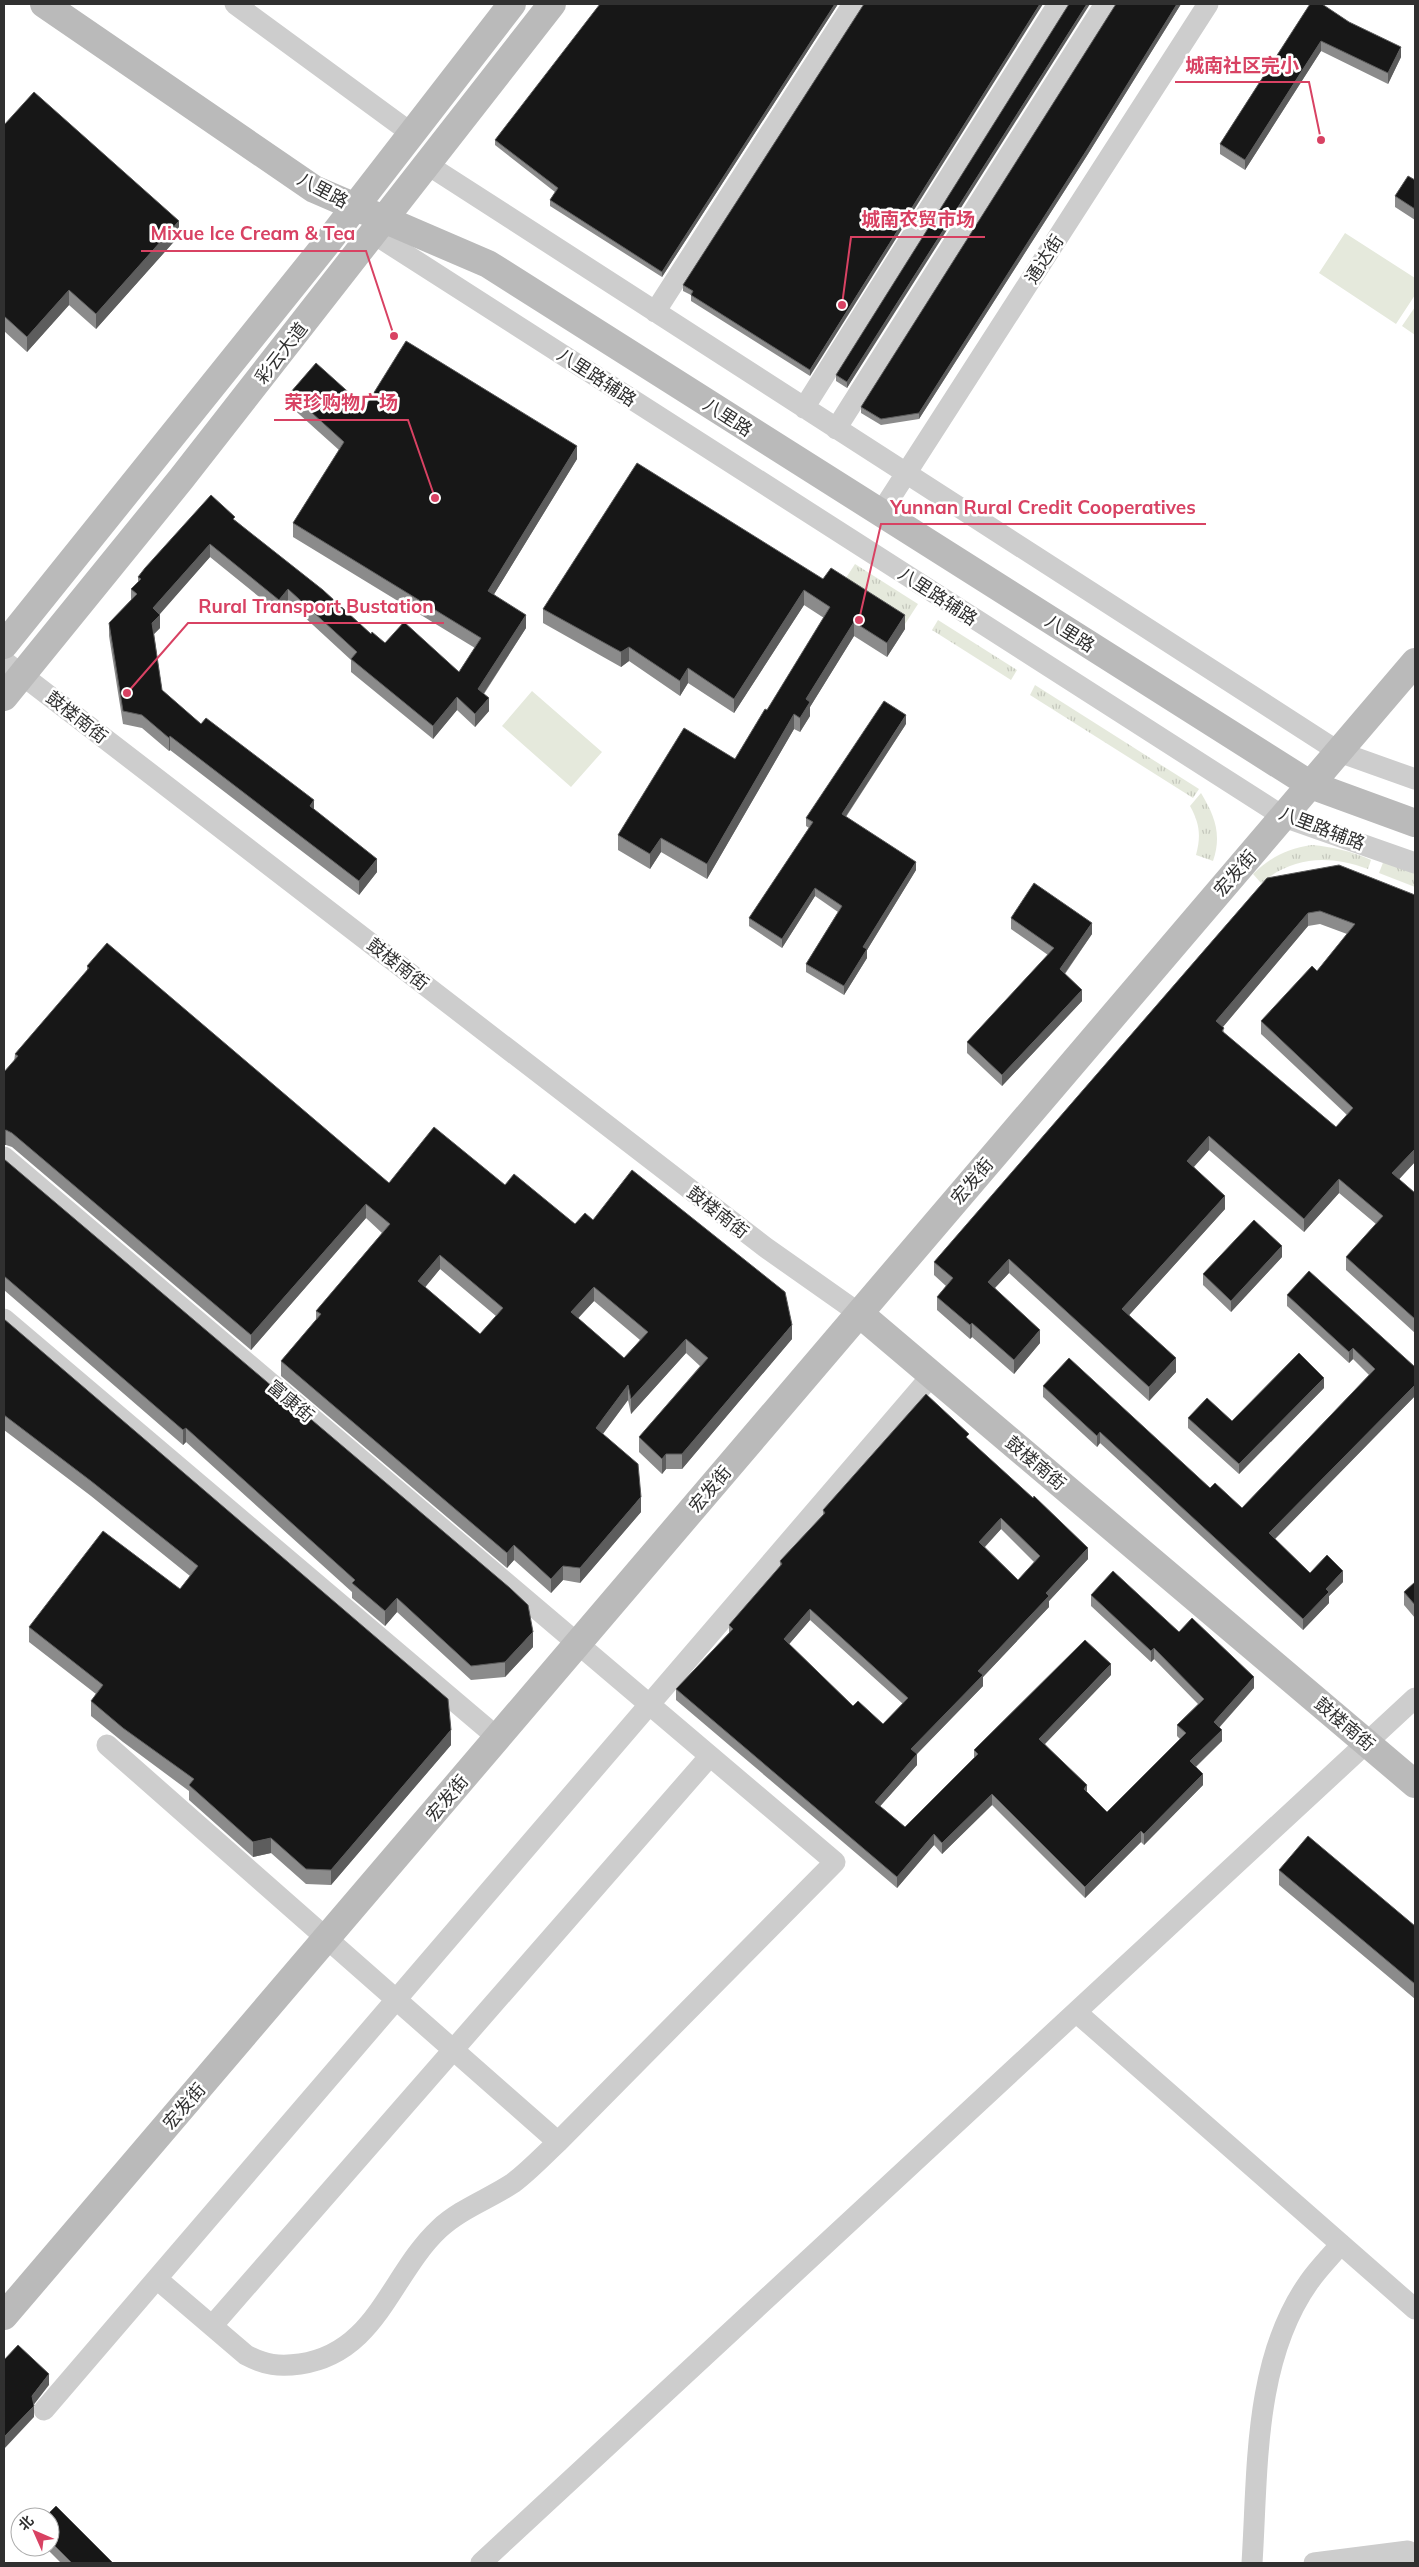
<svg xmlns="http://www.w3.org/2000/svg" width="1419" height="2567" viewBox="0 0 1419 2567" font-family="Mulish,'Noto Sans SC',sans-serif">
	<defs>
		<pattern id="grass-tufts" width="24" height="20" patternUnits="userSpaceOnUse" patternTransform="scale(1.25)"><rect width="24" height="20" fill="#e5e9dc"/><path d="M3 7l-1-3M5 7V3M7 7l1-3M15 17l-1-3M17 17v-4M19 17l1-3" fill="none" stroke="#c5c8bd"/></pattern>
	</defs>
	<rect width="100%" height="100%" fill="#fff"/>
	<path fill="url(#grass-tufts)" d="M855,564L918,604L905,624L842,584Z
		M938,620L1017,670L1011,680L932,630Z
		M1035,685L1199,789L1193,798L1030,695Z
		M1201,793C1215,816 1222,835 1213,861L1196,855C1201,836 1200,824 1190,806Z
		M1312,845C1333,847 1351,851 1371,860L1368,869C1328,855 1295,856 1261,883L1253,874C1272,856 1287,849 1312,845Z
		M1384,860L1415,872V887L1379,873Z"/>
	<path fill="#e5e9dc" d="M1345,233L1415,278V295L1396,324L1319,273Z
		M1415,307V335L1402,326Z
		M532,691L602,752L571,787L502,726Z"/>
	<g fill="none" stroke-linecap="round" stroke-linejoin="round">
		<path stroke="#cdcdcd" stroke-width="21" d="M235,4L411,133
			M428,165L1339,752L1415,779
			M374,234L1284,817L1415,863
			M655,312L853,4
			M804,408L1058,4
			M836,429L1105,4
			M880,514L1208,4
			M4,661L765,1247L860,1314
			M4,1157L835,1862L558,2142C543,2156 529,2171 513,2183C489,2199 460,2209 439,2229C390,2275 377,2353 300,2364C279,2367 265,2365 246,2355L157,2279
			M4,1319L498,1738
			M107,1745L558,2142
			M1076,2012L1415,2309
			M212,2326L710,1756
			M44,2410L932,1375
			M481,2563L1415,1698
			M1252,2563C1258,2471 1253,2361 1309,2282C1318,2269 1330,2257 1341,2244
			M1314,2563L1408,2551L1412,2563"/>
		<path stroke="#bababa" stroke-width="28" d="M44,4L314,189L488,264L1311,785L1415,823
			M4,645L327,243L512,4
			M4,697L181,479L552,4
			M860,1314L1415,1784
			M4,2316L1415,662"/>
	</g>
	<path fill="#8b8b8b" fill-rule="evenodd" d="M838,4L662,277L550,206V200L555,192L495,145V140Z
		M864,4L810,376L691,301V295L683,291V285Z
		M1069,4L847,388L836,381V375Z
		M1116,4H1181L1088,154L919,419L881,425L861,413V407Z
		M1310,4L1401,57L1388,84L1321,51L1245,170L1220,154V144Z
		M4,125L179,236L96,329L69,305L27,352L4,331Z
		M1415,180V220L1395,207V196Z
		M290,393L365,407L577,459L494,594L526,628L484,694L489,711L475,727L457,710L433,739L351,672V660L288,602L279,613L210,557L159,614L160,628L154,634L162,690L201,724L314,809L377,872L359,895L170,750L169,751L142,728L123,724L109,636V623L131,600V589L138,582V577L235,520L371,634L385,643L459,672L475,648L293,537V523L339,450L290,406Z
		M823,579L905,629L887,657L854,636L810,707V716L800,732L794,729L707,879L661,852L650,869L618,850V835L735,759L767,710L824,618L804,605L734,713L688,683L680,696L629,661L621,667L543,623V609Z
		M906,724L846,817L916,870L867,950V958L844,995L806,972V964L838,912L815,896L782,948L749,926V918L809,828L806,826V818Z
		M1267,878L1415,895V1164L1414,1163L1399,1179L1415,1193V1333L1346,1270V1257L1376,1224L1339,1193L1304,1232L1209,1150L1194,1167L1225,1209L1129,1315L1176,1372L1149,1401L1009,1273L995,1288L1040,1343L1014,1374L972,1337L970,1339L937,1310V1297L946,1286L934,1275V1262ZM1320,924L1347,934L1317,971L1261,1021V1034L1347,1115L1336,1127L1224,1033L1223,1027L1308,926Z
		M1011,918L1092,934L1065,974L1082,1001L1002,1086L967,1053V1042L1048,955L1011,929Z
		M87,966L389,1183L505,1185L575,1224L593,1220L792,1339L682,1469H666L662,1474L639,1452V1437L700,1366L686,1353L631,1414L628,1400L603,1434L641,1512L580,1583L563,1580L551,1593L514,1560L507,1568L281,1376V1361L316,1320V1311L382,1233L366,1218L251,1350L12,1147L6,1145H4L15,1054L87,971ZM440,1269L496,1316L480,1334L425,1287ZM594,1301L640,1340L624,1358L578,1318Z
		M4,1159L533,1647L505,1677L471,1680L397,1612L385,1626L352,1598V1592L186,1442L183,1445L4,1290Z
		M1282,1257L1231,1312L1203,1285V1274Z
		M1287,1295L1415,1367V1396L1275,1539L1310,1573L1343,1582L1329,1596V1603L1303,1630L1100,1443L1097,1447L1043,1397V1386L1210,1488L1242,1508L1369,1375L1353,1359L1349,1363L1287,1306Z
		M4,1319L451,1745L331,1885L306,1884L271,1853L253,1857L189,1800V1791L123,1742L91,1716V1701L96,1694L29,1642V1627L180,1589L190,1576L91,1496L4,1430Z
		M1324,1388L1239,1474L1188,1428V1418L1232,1421Z
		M969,1440L1088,1559L1049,1601V1607L983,1677V1686L917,1754V1765L880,1806L905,1827L974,1758V1750L1111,1675L1045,1744L1087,1792L1107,1812L1180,1739L1177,1736V1725L1198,1704L1154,1659L1151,1662L1091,1606V1595L1179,1632L1254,1688L1219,1728L1222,1741L1196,1767L1203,1785L1144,1845L1141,1842L1085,1898L992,1805L942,1854L934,1845L897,1888L676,1700V1689L729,1633V1625L780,1567V1561L823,1515V1510ZM1001,1529L1034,1562L1018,1580L985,1547ZM810,1620L903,1704L883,1724L853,1706L789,1644Z
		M1415,1582V1618L1404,1605V1592Z
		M1279,1870L1415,1926V1999L1279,1885Z
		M50,2517L113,2563H61L45,2547H50Z"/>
	<path fill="#5d5d5d" d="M835,4H838L662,277V272Z
		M1040,4H1043L810,376V370Z
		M1087,4H1090L847,388V382Z
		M1177,4H1181L1088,154L919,419V413Z
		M1321,41V51L1245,170V160Z
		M1401,47V57L1388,84V73Z
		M179,221V236L96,329V314Z
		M69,290V305L27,352V337Z
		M577,446V459L488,604V591Z
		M210,544V557L153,622V608Z
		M288,589V602L279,613V600Z
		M804,590V605L734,713V699Z
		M160,615V628L152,636V623Z
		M526,615V628L478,702V689Z
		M905,615V629L887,657V643Z
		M854,622V636L810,707V716L800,732V718L806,699Z
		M629,647V661L621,667V652Z
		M688,668V683L680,696V681Z
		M457,697V710L433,739V726Z
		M489,698V711L475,727V714Z
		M794,714V729L707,879V864Z
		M906,715V724L842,822V814Z
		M170,736V750L169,751V738Z
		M314,800V813L310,806Z
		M661,838V852L650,869V854Z
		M377,859V872L359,895V881Z
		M916,862V870L867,950V958L844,995V986L863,947Z
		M815,888V896L782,948V939Z
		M1308,913V926L1216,1035V1021Z
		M1092,923V934L1060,980V969Z
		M1082,990V1001L1002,1086V1075Z
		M6,1130V1145H4V1131Z
		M1209,1136V1150L1187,1174V1161Z
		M1414,1150V1163L1392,1187V1173Z
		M1339,1179V1193L1304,1232V1219Z
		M1225,1196V1209L1122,1323V1309Z
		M366,1204V1218L251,1350V1335Z
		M1282,1246V1257L1231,1312V1301Z
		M440,1255V1269L418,1296V1281Z
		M1009,1259V1273L988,1295V1282Z
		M594,1287V1301L571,1326V1312Z
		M972,1323V1337L970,1339V1325Z
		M792,1325V1339L682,1469V1454Z
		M1040,1330V1343L1014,1374V1360Z
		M686,1339V1353L631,1414V1399Z
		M1353,1348V1359L1349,1363V1352Z
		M1176,1358V1372L1149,1401V1387Z
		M1324,1378V1388L1239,1474V1464Z
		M628,1385V1400L596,1443V1428Z
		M1415,1385V1396L1269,1545V1533Z
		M186,1428V1442L183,1445V1430Z
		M1100,1432V1443L1097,1447V1436Z
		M666,1454V1469L662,1474V1459Z
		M641,1497V1512L580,1583V1568Z
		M1001,1518V1529L979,1553V1542Z
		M514,1545V1560L507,1568V1553Z
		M1088,1548V1559L1049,1601V1607L983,1677V1686L911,1760V1749L1046,1593Z
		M563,1566V1580L551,1593V1579Z
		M1343,1571V1582L1329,1596V1603L1303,1630V1619L1326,1589Z
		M397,1598V1612L385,1626V1611Z
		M810,1609V1620L784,1650V1639Z
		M533,1632V1647L505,1677V1662Z
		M1154,1648V1659L1151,1662V1651Z
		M1111,1664V1675L1039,1750V1739Z
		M1254,1677V1688L1214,1733V1722Z
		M451,1730V1745L331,1885V1870Z
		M1222,1730V1741L1190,1772V1761Z
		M917,1754V1765L875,1812V1802Z
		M1203,1774V1785L1144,1845V1834Z
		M1087,1785V1796L1084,1789Z
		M992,1794V1805L942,1854V1843Z
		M1141,1831V1842L1085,1898V1887Z
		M934,1834V1845L897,1888V1877Z
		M271,1838V1853L253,1857V1842Z
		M49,2374V2385L32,2407V2396Z
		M34,2406V2417L4,2449V2437Z"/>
	<path fill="#171717" stroke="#5d5d5d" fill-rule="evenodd" d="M600,4H835L662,272L550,200L558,188L495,140Z
		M864,4H1040L810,370L691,295L693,291L683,285Z
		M1069,4H1087L847,382L836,375Z
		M1116,4H1177L1088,148L919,413L881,419L861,407Z
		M1310,4H1322L1349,22L1401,47L1388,73L1321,41L1245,160L1220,144Z
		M34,92L179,221L96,314L69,290L27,337L4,316V125Z
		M1408,176L1415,180V209L1395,196Z
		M406,341L577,446L488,591L526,615L478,689L489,698L475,714L457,697L433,726L351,659L357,652L288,589L279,600L210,544L153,608L160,615L152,623L162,690L201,724L206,718L314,800L310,806L377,859L359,881L170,736L169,738L142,715L123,711L109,623L137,594L131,589L141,579L138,577L145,568L211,495L235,517L233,519L323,590L371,634L372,632L385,643L404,622L459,672L481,638L293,523L344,442L290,393L316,363L365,407Z
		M637,463L823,579L831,568L905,615L887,643L854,622L806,699L810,702L800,718L794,714L707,864L661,838L650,854L618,835L684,728L735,759L765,709L767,710L830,607L804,590L734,699L688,668L680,681L629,647L621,652L543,609Z
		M884,701L906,715L842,814L916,862L863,947L867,949L844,986L806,964L842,906L815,888L782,939L749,918L813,822L806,818Z
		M1339,865L1415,895V1151L1414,1150L1392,1173L1415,1193V1319L1346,1257L1383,1216L1339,1179L1304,1219L1209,1136L1187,1161L1225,1196L1122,1309L1176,1358L1149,1387L1009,1259L988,1282L1040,1330L1014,1360L972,1323L970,1325L937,1297L953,1278L934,1262L1267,878ZM1320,911L1355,924L1317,971L1312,966L1261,1021L1353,1108L1336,1127L1222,1031L1224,1028L1216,1021L1308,913Z
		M1034,883L1092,923L1060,969L1082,990L1002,1075L967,1042L1054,948L1011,918Z
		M107,943L389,1183L434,1127L505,1185L514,1174L575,1224L585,1213L593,1220L632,1170L785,1292L792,1325L682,1454H666L662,1459L639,1437L708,1358L686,1339L631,1399L628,1385L596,1428L638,1464L641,1497L580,1568L563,1566L551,1579L514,1545L507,1553L281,1361L321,1314L316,1311L390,1224L366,1204L251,1335L12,1133L6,1130L4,1131V1072L18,1056L15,1054L89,968L87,966ZM440,1255L503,1308L480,1334L418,1281ZM594,1287L648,1332L624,1358L571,1312Z
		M4,1159L510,1588L528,1605L533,1632L505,1662L471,1666L397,1598L385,1611L352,1583L355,1580L186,1428L183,1430L4,1276Z
		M1254,1220L1282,1246L1231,1301L1203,1274Z
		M1309,1271L1415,1367V1385L1269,1533L1310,1573L1327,1555L1343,1571L1326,1589L1329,1592L1303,1619L1100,1432L1097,1436L1043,1386L1069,1358L1210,1488L1215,1483L1242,1508L1375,1369L1353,1348L1349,1352L1287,1295Z
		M4,1319L448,1699L451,1730L331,1870L306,1869L271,1838L253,1842L189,1785L194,1779L123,1728L91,1701L103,1685L29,1627L103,1531L180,1589L198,1566L91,1481L4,1415Z
		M1299,1353L1324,1378L1239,1464L1188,1418L1207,1398L1232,1421Z
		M926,1394L969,1434L966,1437L1033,1498L1034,1496L1088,1548L1046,1593L1049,1596L978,1671L983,1675L911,1749L917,1754L875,1802L905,1827L978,1754L974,1750L1085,1640L1111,1664L1039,1739L1087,1785L1084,1789L1107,1812L1186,1733L1177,1725L1204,1699L1154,1648L1151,1651L1091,1595L1113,1571L1179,1632L1192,1618L1254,1677L1214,1722L1222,1730L1190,1761L1203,1774L1144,1834L1141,1831L1085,1887L992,1794L942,1843L934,1834L897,1877L676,1689L733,1629L729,1625L782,1564L780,1561L825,1513L823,1510ZM1001,1518L1040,1556L1018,1580L979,1542ZM810,1609L908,1698L883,1724L858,1701L853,1706L784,1639Z
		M1415,1582V1605L1404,1592Z
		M1308,1836L1415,1926V1984L1279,1870Z
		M18,2345L49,2374L32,2396L34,2406L4,2437V2360Z
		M56,2506L113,2563H72L50,2541V2517H45Z"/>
	<g text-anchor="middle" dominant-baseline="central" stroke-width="5" stroke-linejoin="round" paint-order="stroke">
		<g font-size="18" fill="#303030" stroke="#fff">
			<text transform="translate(323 190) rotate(28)">八里路</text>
			<text transform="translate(1044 259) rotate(-57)">通达街</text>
			<text transform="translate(281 353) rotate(-52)">彩云大道</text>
			<text transform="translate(597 377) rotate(33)">八里路辅路</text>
			<text transform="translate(728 417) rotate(33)">八里路</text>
			<text transform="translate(938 596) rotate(33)">八里路辅路</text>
			<text transform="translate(1070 633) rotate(32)">八里路</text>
			<text transform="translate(77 717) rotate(38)">鼓楼南街</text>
			<text transform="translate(1322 828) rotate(21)">八里路辅路</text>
			<text transform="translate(1235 873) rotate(-49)">宏发街</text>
			<text transform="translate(398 964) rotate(38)">鼓楼南街</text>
			<text transform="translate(972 1181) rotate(-50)">宏发街</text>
			<text transform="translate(718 1212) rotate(38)">鼓楼南街</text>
			<text transform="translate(291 1401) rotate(40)">富康街</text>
			<text transform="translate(1036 1463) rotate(40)">鼓楼南街</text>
			<text transform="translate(710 1489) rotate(-50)">宏发街</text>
			<text transform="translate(1345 1724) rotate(40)">鼓楼南街</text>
			<text transform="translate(447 1798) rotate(-50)">宏发街</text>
			<text transform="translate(184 2106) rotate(-49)">宏发街</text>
		</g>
	</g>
	<path fill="none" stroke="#d84263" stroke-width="2" d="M1321 140L1309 82H1175M842 305L851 237H985M394 336L366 251H141M435 498L408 420H274M859 620L881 524H1206M127 693L188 623H444"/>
	<g fill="#d84263" stroke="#fff" stroke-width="2">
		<circle cx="1321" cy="140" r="5"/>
		<circle cx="842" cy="305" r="5"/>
		<circle cx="394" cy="336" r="5"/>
		<circle cx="435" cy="498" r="5"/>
		<circle cx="859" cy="620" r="5"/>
		<circle cx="127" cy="693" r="5"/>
	</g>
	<g font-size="19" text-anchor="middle" font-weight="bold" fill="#d84263" stroke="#fff" stroke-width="5" stroke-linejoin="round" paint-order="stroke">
		<text x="1242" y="72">城南社区完小</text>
		<text x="918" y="226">城南农贸市场</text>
		<text x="253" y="240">Mixue Ice Cream &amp; Tea</text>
		<text x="341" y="409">荣珍购物广场</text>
		<text x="1043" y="514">Yunnan Rural Credit Cooperatives</text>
		<text x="316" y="613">Rural Transport Bustation</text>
	</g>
	<rect width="1419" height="2567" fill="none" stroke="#303030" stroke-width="10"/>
	<g transform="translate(35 2532) rotate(315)"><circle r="24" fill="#ffffff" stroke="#acacac"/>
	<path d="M0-4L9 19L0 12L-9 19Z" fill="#d84263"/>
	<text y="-8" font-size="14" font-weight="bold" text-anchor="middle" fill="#303030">北</text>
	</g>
</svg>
